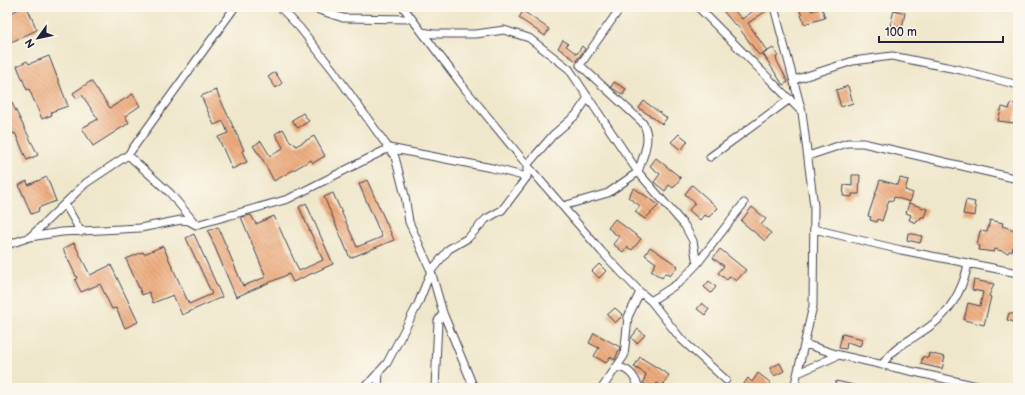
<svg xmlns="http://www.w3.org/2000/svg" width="1025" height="395" viewBox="0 0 1025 395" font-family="'Balsamiq Sans',sans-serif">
	<defs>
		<pattern id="building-back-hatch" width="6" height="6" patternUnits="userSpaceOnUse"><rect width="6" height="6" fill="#eeac7e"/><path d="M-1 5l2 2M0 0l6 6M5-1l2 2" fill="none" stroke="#c08c68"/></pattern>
	</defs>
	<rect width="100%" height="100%" fill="#fbf7ec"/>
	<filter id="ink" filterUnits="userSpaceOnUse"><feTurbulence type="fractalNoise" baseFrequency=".025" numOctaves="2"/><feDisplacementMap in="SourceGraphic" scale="8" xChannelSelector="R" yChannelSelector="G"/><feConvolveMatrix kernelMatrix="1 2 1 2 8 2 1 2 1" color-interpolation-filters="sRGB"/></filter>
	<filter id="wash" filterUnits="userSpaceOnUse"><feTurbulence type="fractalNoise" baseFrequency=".012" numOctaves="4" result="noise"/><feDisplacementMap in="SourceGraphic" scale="16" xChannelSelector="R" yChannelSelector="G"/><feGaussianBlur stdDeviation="0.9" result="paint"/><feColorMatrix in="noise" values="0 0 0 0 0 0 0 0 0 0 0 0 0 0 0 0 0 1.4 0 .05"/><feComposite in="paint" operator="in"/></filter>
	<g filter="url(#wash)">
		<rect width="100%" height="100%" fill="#efe7cb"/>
		<g id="blocks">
			<path fill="url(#building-back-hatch)" d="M23,7H27L37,30L7,44V15Z
				M731,7L742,19L759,7H769V9L748,23L767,51L759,55L736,24L735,25L724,12Z
				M799,7H809L811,11L822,8L825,18L804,24Z
				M894,10L905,13L902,28L890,26Z
				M523,11L549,29L545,36L519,18Z
				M563,40L568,44L566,46L577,54L582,46L585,49L576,61L558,48Z
				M773,48L778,56L776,57L777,61L788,82L783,85L763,54Z
				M49,56L68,106L51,112L52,115L42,119L29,89L27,90L17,66L27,61L29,64Z
				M275,72L282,83L276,88L268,77Z
				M91,81L110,108L133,94L140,106L125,116L129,123L93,146L82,128L98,119L82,95L77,99L73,93Z
				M614,82L626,89L623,95L611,87Z
				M848,86L853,103L841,107L836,90Z
				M216,90L244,150L242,151L247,162L232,169L218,137L228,133L223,121L214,125L201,96Z
				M7,93L38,155L27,160L15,133L13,134L7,120Z
				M644,101L667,118L662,124L639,108Z
				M1011,103L1018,105L1014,123L998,121L1002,107L1009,109Z
				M303,113L309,121L298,128L292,120Z
				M283,129L291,143L293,142L296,146L314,136L325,156L313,163L311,160L274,181L259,153H258L253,146L261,141L270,156L281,150L283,147L275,134Z
				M679,134L688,141L681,150L671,142Z
				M656,158L681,178L673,188L669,185L665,191L654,182L660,174L650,166Z
				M852,175H860L859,194H852V197L843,196L844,185L852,186Z
				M47,177L56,201L38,208L39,211L31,214L19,185L27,181L28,185Z
				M900,178L908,180L905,190L913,193L910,202L894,197L893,201L889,200L882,221L878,219L877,222L870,220L871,217L868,216L880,180L898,185Z
				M367,180L394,240L350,258L324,197L333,193L357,247L382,237L359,184Z
				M692,185L718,208L709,217L704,215L700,220L689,210L695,203L685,194Z
				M634,188L659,205L645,219L635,212L640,206L628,197Z
				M966,200L975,202L974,206L976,207L975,216L963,214Z
				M306,203L333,264L293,282L289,274L236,297L208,231L218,227L243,286L266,277L241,217L251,215L256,224L274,216L299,271L323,260L299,207Z
				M909,203L927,209L924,217H921L920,220H917L916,223L909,220L911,215L906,213Z
				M752,207L766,219L761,225L771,233L765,241L741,221Z
				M615,219L641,239L632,250L627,247L623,252L613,244L619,237L608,228Z
				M990,220L1003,223L1002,226L1018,231L1012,251H1009L1008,253L995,249L994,252L979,250L980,246L977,245L980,231L987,232Z
				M908,233L922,236L920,243L907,240Z
				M194,234L222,297L182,315L173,295L153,303L149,292L142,295L126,259L143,252L144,254L163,246L189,304L212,294L186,238Z
				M74,243L90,275L111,265L138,322L125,328L116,308L112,309L100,284L81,292L75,280L77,278L63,249Z
				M650,247L678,266L670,276L665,273L662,278L651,271L656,263L645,255Z
				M720,249L746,270L736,281L730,276L727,280L718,273L724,266L713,258Z
				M599,264L606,271L599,278L592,271Z
				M974,280L994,284L989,296L991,297L984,325L964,320L968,303L980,306L983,292L972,290Z
				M709,281L716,287L711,293L704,287Z
				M702,303L709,309L705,315L697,309Z
				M615,308L623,315L615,323L607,315Z
				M1009,313L1018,315V323L1007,320Z
				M638,329L645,335L637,343L631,338Z
				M594,333L620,347L615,360L610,357L606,363L594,356L599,348L589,343Z
				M842,334L863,339L860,346L847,342L846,349L839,348Z
				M929,353L945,357L942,369L921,364L923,356L928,358Z
				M640,357L669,375L662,386L657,383L654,388H650L643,383L646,374L634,367Z
				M780,363L784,371L774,376L770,368Z
				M758,373L771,383L767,388H741L748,378L752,382Z
				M836,381L854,385V388H835Z"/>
		</g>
	</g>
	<g filter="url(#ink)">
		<use href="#blocks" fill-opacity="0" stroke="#414051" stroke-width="1"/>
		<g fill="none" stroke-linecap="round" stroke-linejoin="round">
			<g stroke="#414051" stroke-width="9">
				<path id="minor" d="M280,7L300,28L333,70L395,157L405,196L409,222L431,271L443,313L474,388
					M286,7L316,9L343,18L411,19
					M403,7L465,89L527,165L602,252L640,292L651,301L681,339L726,380
					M621,7L580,65L642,122C653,137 643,156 638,172L685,226L693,241L697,264L680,282L651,301
					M698,7L802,112
					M774,7L802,112L814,206L813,306L794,388
					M422,32L434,34H476L504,30L529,38L569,69L638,172L608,193L563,206
					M794,80L853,61L892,56L961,70L1018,85
					M128,155L170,193L194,222
					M808,156L847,143H863L1018,179
					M710,157L790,99
					M65,204L81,232
					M814,229L901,250L1018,273
					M30,237L86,183L128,155L235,7
					M7,245L30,237L62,232L140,228L181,220L189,221L196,225L288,199L389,148L492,168L527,177
					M697,264L744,203
					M805,344L839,355L986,388
					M882,365C897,342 920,337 939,319C954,305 965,283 968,263
					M615,368C628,366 635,377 639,388
					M798,373L839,355
					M361,388L368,384L387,363L418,304L431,271L449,249L468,238L486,219L502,210L527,177V165L553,135L576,115L587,99
					M378,388L379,372
					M435,388L438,321L443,313
					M602,388L624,356L628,317L640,292"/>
			</g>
			<use href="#minor" stroke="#fff" stroke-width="7"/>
		</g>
	</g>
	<rect width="1025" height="395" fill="none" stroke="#fbf7ec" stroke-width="24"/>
	<g transform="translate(38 38) rotate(237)" stroke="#fbf7ec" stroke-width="3" paint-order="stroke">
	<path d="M0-3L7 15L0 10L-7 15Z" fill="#22223b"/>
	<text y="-6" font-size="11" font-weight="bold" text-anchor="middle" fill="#22223b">N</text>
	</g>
	<path d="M879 36v6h124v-6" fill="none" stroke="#22223b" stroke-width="2"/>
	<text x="885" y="36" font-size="12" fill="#22223b" stroke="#fbf7ec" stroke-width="3" paint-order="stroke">100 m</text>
</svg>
